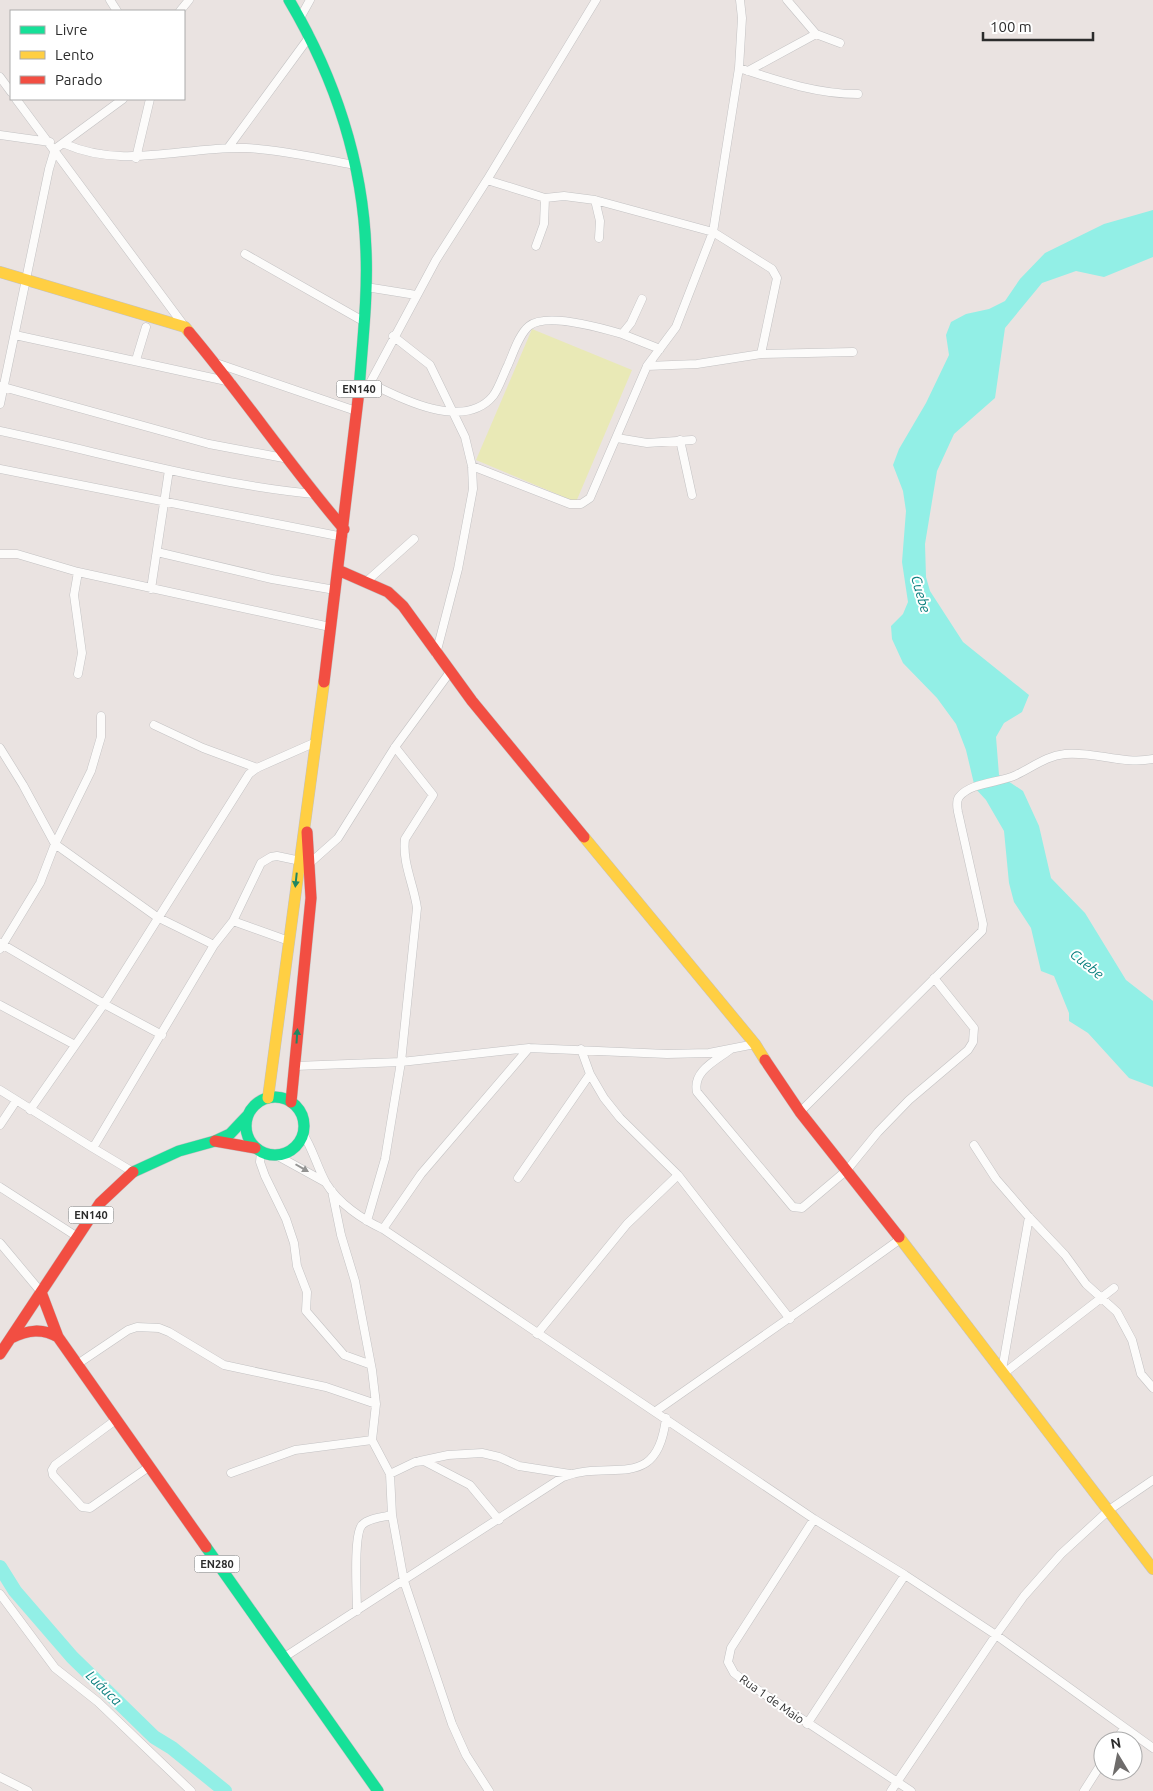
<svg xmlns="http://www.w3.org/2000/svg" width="1153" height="1791" viewBox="0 0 1153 1791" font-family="Ubuntu,sans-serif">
	<rect width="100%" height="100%" fill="#eae3e1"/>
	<path fill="#e9e9b6" d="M532,329L632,370L576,502L476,460Z"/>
	<path fill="#92efe6" d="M1153,210V257L1104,277L1076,271L1042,283L1005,328L995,398L954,434L937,471L925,544L926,577L930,591L963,642L1029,695L1022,712L1004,723L996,737L999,775L1023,791L1039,826L1051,878L1085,913L1126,980L1153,1001V1087L1129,1078L1088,1033L1069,1021V1013L1054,976L1041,971L1031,928L1014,902L1009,883L1004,831L986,800L975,788L966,750L956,724L937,698L903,663L892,639L891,626L903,614L908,602L902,562L906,511L903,491L893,465L899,449L926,403L949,355L946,335L951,322L966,314L989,309L1005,301L1020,279L1045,253L1104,224Z"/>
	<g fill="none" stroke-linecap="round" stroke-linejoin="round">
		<path stroke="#92efe6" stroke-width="14" d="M0,1567L15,1591L72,1657L154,1737L172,1748L225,1791"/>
		<g stroke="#c3c2c3" stroke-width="9">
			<path id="street" d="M110,0L117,11
				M740,0L742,18L739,68L713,232L676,327L647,366L697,364L761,354L853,352
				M787,0L816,34L840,43
				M180,11L189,0
				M300,18L310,0
				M739,68C779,81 817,94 858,94
				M748,71L816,34
				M0,77L11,92
				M16,99L185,327
				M0,135L50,142
				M65,144C124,170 185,146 246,148C283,150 320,159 356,165
				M228,148L310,36
				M136,158L150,99
				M487,180L545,198L564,196L595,200L713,232L772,269L777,278L761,354
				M595,200L600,221L599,238
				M536,246L544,224L545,198
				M245,254L363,321
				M366,287L416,295
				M622,334L660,349
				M15,335L231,382
				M393,336L430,365L465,437L472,466L473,489L458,569L436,654
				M136,360L146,327
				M216,363L356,411
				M370,383C401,399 464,431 493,396C499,388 503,375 508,365C513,354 519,334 529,326C546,312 602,328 622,334L631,323L642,299
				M0,386L209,444L289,459
				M360,396L370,383L436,260L487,180L596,0
				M0,404L49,169L55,149L123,99
				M0,431C104,453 208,484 314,494
				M617,438L647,443L692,440
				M680,440L692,495
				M472,466L570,504H581L590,498L647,366
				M0,469L343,537
				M157,552L272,579L335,590
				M0,554H17L78,572L330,627
				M367,581L414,539
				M151,589L169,470
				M78,674L82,653L74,595L78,572
				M154,725L203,748L257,768
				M0,748L23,785L55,844L157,917L214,945
				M233,921L289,941
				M0,943L104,1004L162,1035
				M0,949L40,883L55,844L91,771L101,737V716
				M0,1005L75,1045
				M581,1049L590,1074L604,1098L620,1118L678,1175L790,1319
				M731,1049C717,1060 692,1071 697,1092L793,1207L802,1208L847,1170L878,1132L909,1100L968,1050L973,1042L974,1028L934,978
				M295,1066L401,1062L529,1048
				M0,1090L93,1148
				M30,1110L104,1004L249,774L257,768L316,742
				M800,1112L982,931L983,924L958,812C957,807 956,801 959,797C971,782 1000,783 1016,775C1033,767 1046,756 1065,754C1094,751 1123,765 1153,759
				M0,1125L16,1101
				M303,1134C313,1149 317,1167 326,1183C338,1203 363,1220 383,1229L814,1519L905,1575L996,1635L1153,1748
				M974,1145L996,1179L1029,1217L1065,1255L1086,1284L1117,1312L1132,1340L1141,1374L1153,1388
				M261,1152L260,1162L265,1176L286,1219L294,1243L297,1266L307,1292L306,1311L344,1355L369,1364
				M276,1155L325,1182
				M133,1172L93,1148L214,945L233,921L261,863L271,857L277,856L310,863L338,838L395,747L450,672
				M518,1178L590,1074
				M0,1187L76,1236
				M332,1191L341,1235L355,1281L372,1370L376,1404L372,1440L390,1474L392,1515L404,1581L452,1724L466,1755L489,1791
				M367,1221L385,1159L401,1062L417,908C414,885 402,863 405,839L433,795L395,747
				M383,1229L421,1174L529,1048L667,1054L709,1053L755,1044
				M0,1243L41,1292
				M537,1334L627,1224L678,1175
				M79,1363L128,1330L137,1327L159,1328L169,1332L224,1365L326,1387L376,1404
				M1002,1370L1029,1217
				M1003,1374L1114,1288
				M656,1411C737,1354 819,1298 899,1240
				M117,1419L55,1465L52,1470L53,1475L82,1507L90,1508L150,1466
				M420,1461L448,1455L482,1453L499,1457L519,1466L570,1474
				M231,1473L295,1450L372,1440
				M390,1474L415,1462L424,1461L470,1485L499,1520
				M814,1519L731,1648L728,1662L734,1673L743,1680L911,1791
				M0,1594L55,1668L98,1702L191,1791
				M357,1611C357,1596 353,1535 362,1525C368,1518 384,1517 392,1515
				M283,1658L563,1477C611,1458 657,1494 666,1418
				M807,1724L905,1575
				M1116,1741L1124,1728
				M0,1777L28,1791
				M891,1791L996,1635L1024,1596L1061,1554L1109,1510L1153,1480
				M1084,1791L1103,1761"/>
		</g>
		<g stroke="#c3c2c3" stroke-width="12">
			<path id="fast" d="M289,0C334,76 363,162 366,251C368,298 362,345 359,391
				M246 1126a29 29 0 1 1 58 0a29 29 0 1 1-58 0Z
				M133,1172L179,1151L215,1141L230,1134L248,1115
				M206,1547L378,1791"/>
		</g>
		<g stroke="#c3c2c3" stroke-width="12">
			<path id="slow" d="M0,272L185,327L189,332
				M584,837L755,1044L765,1060
				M268,1098L324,682
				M899,1237L1153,1569"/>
		</g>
		<g stroke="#c3c2c3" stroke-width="12">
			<path id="jam" d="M189,332C243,396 290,466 344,529
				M338,570L388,592L403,606L472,701L584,837
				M324,682L359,391
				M765,1060L800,1112L899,1237
				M291,1102L311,898L307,832
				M215,1141L255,1148
				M41,1292L58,1337L206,1547
				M11,1338C28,1330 42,1328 58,1337
				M0,1354L100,1203L133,1172"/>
		</g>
		<use href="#street" stroke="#fcfbfa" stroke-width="8"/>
		<use href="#fast" stroke="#16e098" stroke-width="11"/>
		<use href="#slow" stroke="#ffcf43" stroke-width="11"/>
		<use href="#jam" stroke="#f24e42" stroke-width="11"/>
	</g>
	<defs><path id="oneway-solid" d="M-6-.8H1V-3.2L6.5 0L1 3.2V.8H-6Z" transform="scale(1.25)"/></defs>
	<g fill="#218662">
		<use href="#oneway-solid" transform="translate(296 880) rotate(96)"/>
		<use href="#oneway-solid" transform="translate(297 1036) rotate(-86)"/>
	</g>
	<use fill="#949493" href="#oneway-solid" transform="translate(302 1168) rotate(30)"/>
	<g text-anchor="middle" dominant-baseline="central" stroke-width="4" stroke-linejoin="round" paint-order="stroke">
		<g fill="#fff" stroke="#6b6b6b" stroke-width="1">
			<rect x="336.5" y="380.5" width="45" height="17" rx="4"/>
			<rect x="68.5" y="1206.5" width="45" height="17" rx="4"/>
			<rect x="194.5" y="1555.5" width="45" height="17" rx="4"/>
		</g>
		<g font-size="11" font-weight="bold" fill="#2c2c2c">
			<text x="359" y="389">EN140</text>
			<text x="91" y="1215">EN140</text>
			<text x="217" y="1564">EN280</text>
		</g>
		<g font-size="12" fill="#2c2c2c" stroke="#fff">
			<text transform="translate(772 1699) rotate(35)">Rua 1 de Maio</text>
		</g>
		<g font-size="14" font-style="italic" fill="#0a7f7e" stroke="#fff">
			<text transform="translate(921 594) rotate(74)">Cuebe</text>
			<text transform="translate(1087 964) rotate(39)">Cuebe</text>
			<text transform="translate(104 1688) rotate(44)">Luáuca</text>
		</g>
	</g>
	<rect x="10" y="10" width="175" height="90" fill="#ffffff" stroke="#ababab"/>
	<rect x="20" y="26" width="25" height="8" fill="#16e098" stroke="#ababab"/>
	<text x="55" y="35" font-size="15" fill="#2c2c2c">Livre</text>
	<rect x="20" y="51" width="25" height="8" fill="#ffcf43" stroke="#ababab"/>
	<text x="55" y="60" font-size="15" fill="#2c2c2c">Lento</text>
	<rect x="20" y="76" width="25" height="8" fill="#f24e42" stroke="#ababab"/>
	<text x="55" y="85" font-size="15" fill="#2c2c2c">Parado</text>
	<g transform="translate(1118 1756) rotate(350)"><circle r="24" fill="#ffffff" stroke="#ababab"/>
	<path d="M0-4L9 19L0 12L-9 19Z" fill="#6e6c6b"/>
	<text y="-8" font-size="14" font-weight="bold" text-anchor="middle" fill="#2c2c2c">N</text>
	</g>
	<path d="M983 32v8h110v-8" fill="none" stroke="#2c2c2c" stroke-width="2.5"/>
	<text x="990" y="32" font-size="15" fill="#2c2c2c" stroke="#ffffff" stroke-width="4" paint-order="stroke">100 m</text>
</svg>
